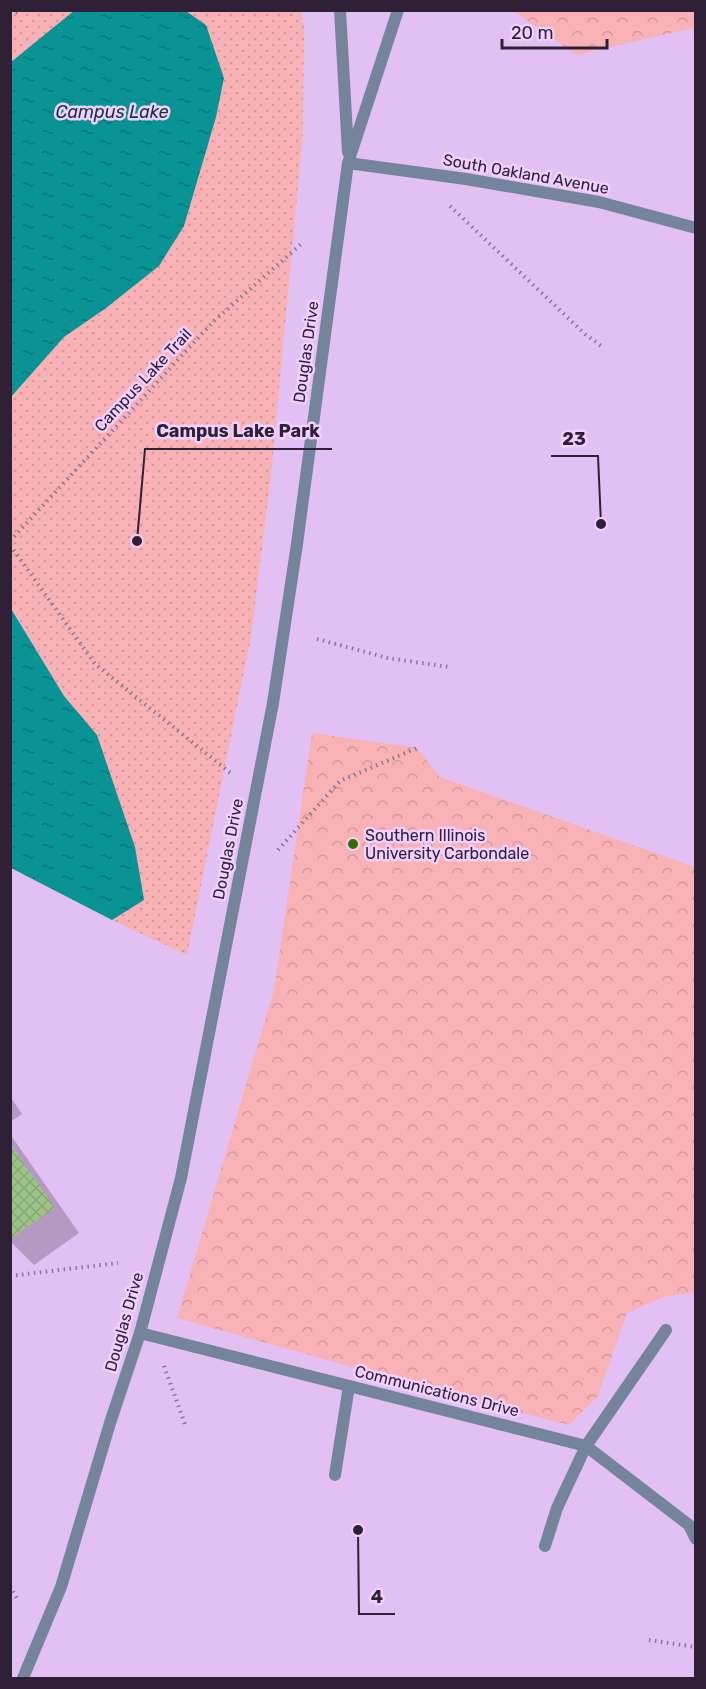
<svg xmlns="http://www.w3.org/2000/svg" width="706" height="1689" viewBox="0 0 706 1689" font-family="Rubik,sans-serif">
	<defs>
		<pattern id="forest-crowns" width="20" height="18" patternUnits="userSpaceOnUse" patternTransform="scale(1.5)"><rect width="20" height="18" fill="#f8b2b6"/><path d="M2 6a3 3 0 1 1 6 0M12 15a3 3 0 1 1 6 0" fill="none" stroke="#d5999d"/></pattern>
		<pattern id="park-dots" width="8" height="8" patternUnits="userSpaceOnUse" patternTransform="scale(1.5)"><rect width="8" height="8" fill="#f8b2b6"/><path d="M2 2h.1M6 6h.1" fill="none" stroke="#d5999d" stroke-width="1.8" stroke-linecap="round"/></pattern>
		<pattern id="water-ripples" width="26" height="14" patternUnits="userSpaceOnUse" patternTransform="scale(1.5)"><rect width="26" height="14" fill="#099394"/><path d="M2 4q2-2 4 0t4 0M15 11q2-2 4 0t4 0" fill="none" stroke="#0a787a"/></pattern>
		<pattern id="building-cross-hatch" width="8" height="8" patternUnits="userSpaceOnUse" patternTransform="scale(1.5)"><rect width="8" height="8" fill="#9dc389"/><path d="M0 0l8 8M0 8l8-8" fill="none" stroke="#88a777"/></pattern>
	</defs>
	<rect width="100%" height="100%" fill="#f0d0fe"/>
	<path fill="#e3c0f3" d="M11,11H695V1678H11Z"/>
	<path fill="url(#forest-crowns)" d="M513,11H695V44L693,28L577,55Z
		M312,733L417,748L440,777L695,867V1292L664,1297L627,1313L598,1396L569,1425L449,1394L177,1318L274,990Z"/>
	<path fill="url(#park-dots)" d="M11,11H75L11,62Z
		M186,11H301L304,24L303,132L271,476L251,637L187,955L112,920L144,900L97,735L64,696L11,607V397L64,337L106,308L184,226L214,124L206,25Z"/>
	<path fill="url(#water-ripples)" d="M75,10L186,11L206,25L224,78L216,117L184,226L159,266L106,308L64,337L11,397V62Z
		M10,607L64,696L97,735L135,847L144,900L112,920L11,868Z"/>
	<path fill="#0003" d="M10,1096L22,1114L10,1122Z
		M10,1134L79,1233L34,1265L10,1241Z"/>
	<path fill="url(#building-cross-hatch)" d="M10,1143L55,1208L10,1239Z"/>
	<g fill="none" stroke-linecap="round" stroke-linejoin="round">
		<path stroke="#8c7596" stroke-width="4" stroke-dasharray="1.5 4.5" stroke-linecap="butt" d="M10,15L21,10
			M450,206L585,334L604,348
			M10,541L213,322L301,244
			M10,545L95,664L233,775
			M317,639L388,658L449,667
			M278,850L340,781L417,748
			M10,1276L118,1263
			M164,1366L185,1424
			M10,1586L17,1599
			M649,1640L696,1647"/>
		<path stroke="#73849b" stroke-width="12" d="M335,1475L349,1386
			M545,1546L557,1508L586,1446"/>
		<path stroke="#73849b" stroke-width="12" d="M140,1333L586,1446L689,1525L696,1539
			M586,1446L666,1330"/>
		<path stroke="#73849b" stroke-width="12" d="M340,10L348,152
			M348,163L466,179L599,202L696,228
			M23,1678L61,1587L110,1423L140,1333L181,1178L273,703L297,544L348,163L398,10"/>
	</g>
	<circle fill="#356f00" stroke="#f0d0fe" stroke-width="2" cx="353" cy="844" r="6"/>
	<g text-anchor="middle" dominant-baseline="central" stroke-width="5" stroke-linejoin="round" paint-order="stroke">
		<g font-size="16" fill="#2f2036" stroke="#f0d0fe">
			<text transform="translate(526 174) rotate(10)">South Oakland Avenue</text>
			<text transform="translate(306 352) rotate(-82)">Douglas Drive</text>
			<text transform="translate(143 380) rotate(-47)">Campus Lake Trail</text>
			<text transform="translate(228 849) rotate(-79)">Douglas Drive</text>
			<text transform="translate(124 1322) rotate(-74)">Douglas Drive</text>
			<text transform="translate(437 1391) rotate(14)">Communications Drive</text>
		</g>
		<g font-size="16" fill="#2f2036" stroke="#f0d0fe" text-anchor="start">
			<text x="365" y="835">Southern Illinois<tspan x="365" dy="18">University Carbondale</tspan></text>
		</g>
		<g font-size="18" font-style="italic" fill="#143636" stroke="#f0d0fe">
			<text x="112" y="112">Campus Lake</text>
		</g>
	</g>
	<path fill="none" stroke="#2f2036" stroke-width="2" d="M137 541L145 449H332M601 524L598 456H551M358 1530L359 1614H395"/>
	<g fill="#2f2036" stroke="#f0d0fe" stroke-width="2">
		<circle cx="137" cy="541" r="6"/>
		<circle cx="601" cy="524" r="6"/>
		<circle cx="358" cy="1530" r="6"/>
	</g>
	<g font-size="18" text-anchor="middle" font-weight="bold" fill="#2f2036" stroke="#f0d0fe" stroke-width="5" stroke-linejoin="round" paint-order="stroke">
		<text x="238" y="437">Campus Lake Park</text>
		<text x="574" y="445">23</text>
		<text x="377" y="1603">4</text>
	</g>
	<rect width="706" height="1689" fill="none" stroke="#2f2036" stroke-width="24"/>
	<path d="M502 39v9h105v-9" fill="none" stroke="#2f2036" stroke-width="3"/>
	<text x="511" y="39" font-size="18" fill="#2f2036" stroke="#f0d0fe" stroke-width="4.5" paint-order="stroke">20 m</text>
</svg>
